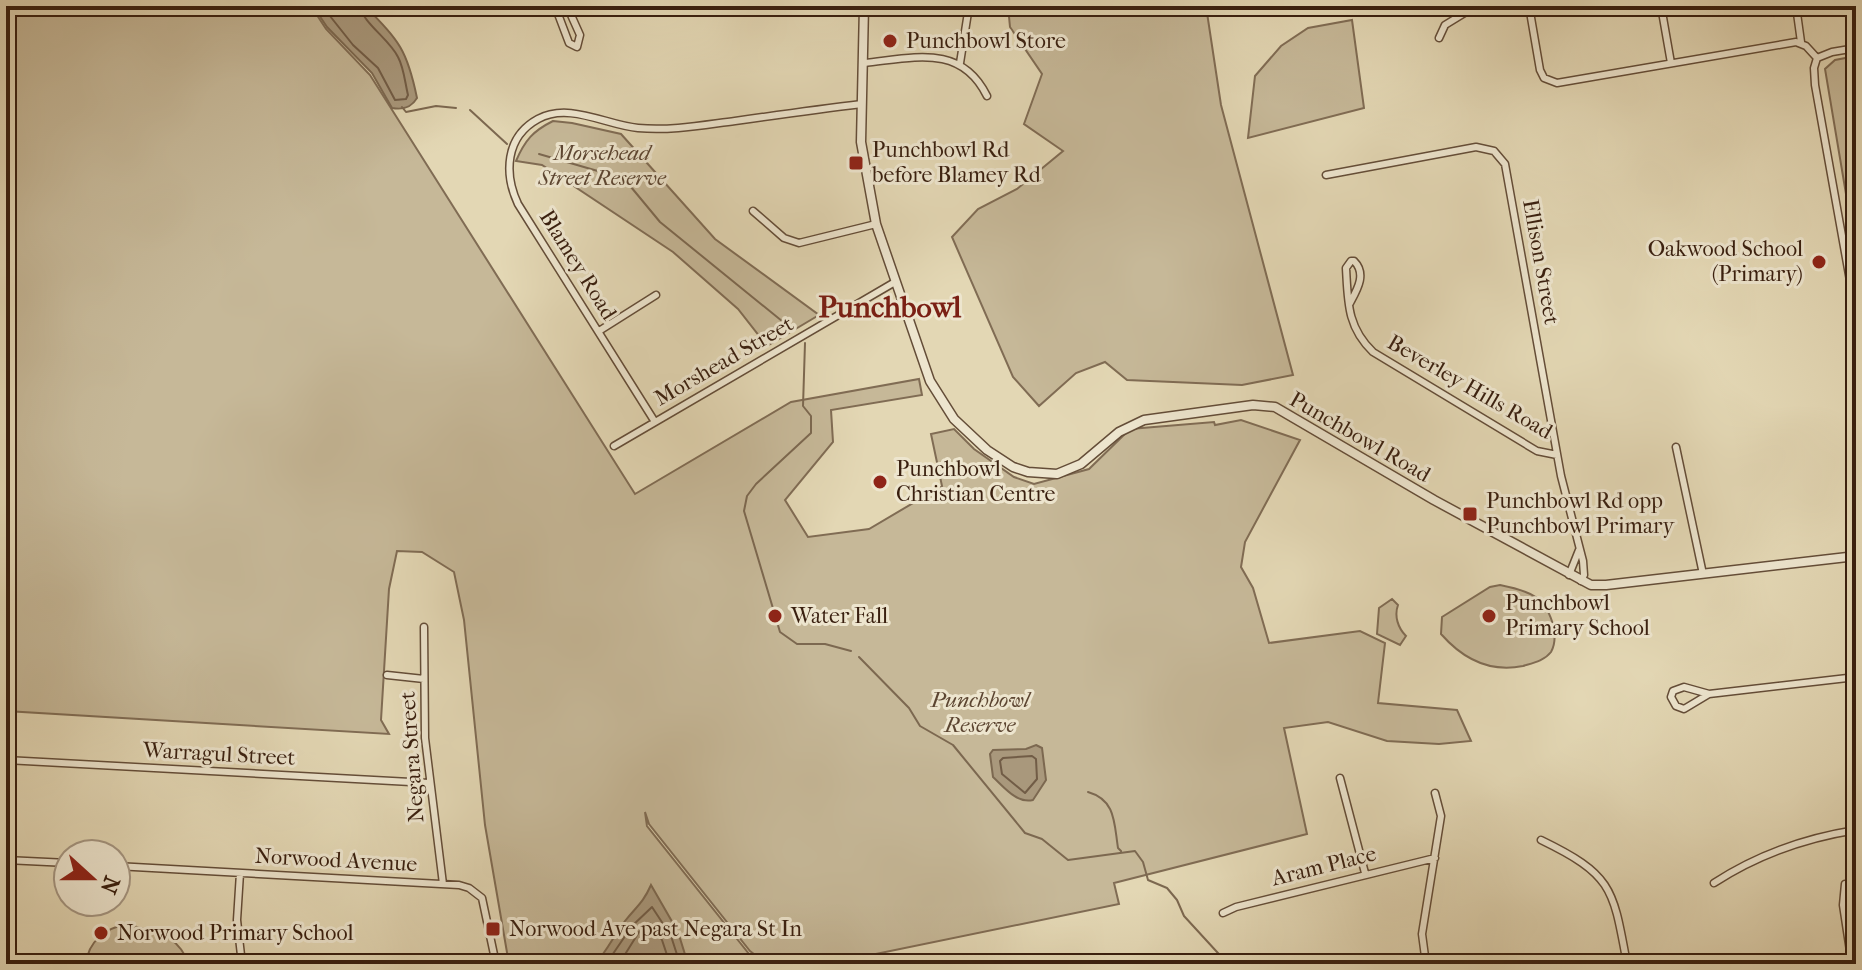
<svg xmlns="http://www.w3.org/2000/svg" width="1862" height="970" viewBox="0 0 1862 970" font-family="'IM FELL French Canon',serif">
	<rect width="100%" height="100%" fill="#e3d7b4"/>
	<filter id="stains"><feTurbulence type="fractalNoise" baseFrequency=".0025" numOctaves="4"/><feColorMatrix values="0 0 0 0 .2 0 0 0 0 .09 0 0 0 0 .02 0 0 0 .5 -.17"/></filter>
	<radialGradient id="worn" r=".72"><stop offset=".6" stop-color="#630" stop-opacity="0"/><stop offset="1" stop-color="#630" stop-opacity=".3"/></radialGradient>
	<path fill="#c6b898" stroke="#806c54" stroke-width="2" d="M6,6H311L326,29L370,75L635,494L791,402L919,379L922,395L831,410L833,442L785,500L808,537L869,529L942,486L931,434L954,429L974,449L1014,477L1034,484L1089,469L1130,429L1214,422L1215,425L1241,420L1300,440L1245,542L1241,567L1253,588L1269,643L1360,631L1385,643L1378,703L1457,710L1471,741L1439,744L1387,741L1328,722L1284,728L1307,834L1114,883L1119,904L827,964H763L759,958L750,951L649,824L645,812L647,826L749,954L752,964H509L485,825L464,620L454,572L422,552L397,551L389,589L381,720L389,734L6,711Z
		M1008,6H1206L1221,105L1293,375L1242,385L1127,380L1105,362L1076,373L1039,406L1013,377L952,237L978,209L1017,189L1063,151L1024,124L1042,74L1010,27Z
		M1352,20L1364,108L1248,138L1255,76L1281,46L1308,28Z
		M1856,56V199L1847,200L1825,69L1835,60Z
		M553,121L572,123L621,134L715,239L819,315L767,346L738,309L673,252L542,165L516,161C525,140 533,131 553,121Z
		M1500,585C1530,591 1546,596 1554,628C1555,635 1555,645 1551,652C1544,661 1533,663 1523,666C1489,673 1463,659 1441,634L1442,617L1490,587Z
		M1392,599L1398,605C1394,616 1398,628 1406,636L1400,645L1377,634L1379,608Z
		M127,924C157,934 176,932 189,964H86C88,941 106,928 127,924Z"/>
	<path fill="#a9987c" stroke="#7c6850" stroke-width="2" d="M313,6H365C399,41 407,49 417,98C411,108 403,110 392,108L372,73L327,27Z
		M1036,745L1042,748L1046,780L1033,800C1017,804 1004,787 993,777L990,754L993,750L1026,749Z
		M651,885L678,932L688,964H595C607,951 614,935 625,921C637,906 643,903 651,885Z"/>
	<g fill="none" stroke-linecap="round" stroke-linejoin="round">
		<path stroke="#715c46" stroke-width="2" d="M322,6L353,45L378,68L395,100L406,99L408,95C405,83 404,68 398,57C390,40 362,22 360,6
			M1032,756L1036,759L1037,779L1025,793L1002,774L1000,761L1003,758Z
			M606,964L632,926L652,907L671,936L680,964
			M619,964L639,932L650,923L662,940L670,964"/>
		<path stroke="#7c6850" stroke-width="2" d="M402,107L406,112L436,106L456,108
			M470,110L507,144
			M539,154L615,176L631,187L660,222L793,330
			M805,343L803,406L811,416V433L756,484L747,496L744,511L780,632L797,644H825L851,651
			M859,657L909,708L920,726L953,745L1025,833L1042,839L1068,860L1135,851L1143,862L1148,880L1167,888L1177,900L1184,916L1228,964
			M1088,792C1116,800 1114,823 1118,848L1121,851"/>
		<g stroke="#644d38" stroke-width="9">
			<path id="minor" d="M555,6L569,43L577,47L580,35L567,6
				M1529,6L1540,70L1544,78L1557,83L1796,42L1806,46L1817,58
				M1661,6L1671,63
				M1796,6L1801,42
				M1439,38L1445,25L1476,6
				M1817,58L1814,68L1815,85L1856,314
				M1817,58L1832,52L1856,48
				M864,63C913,58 961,43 987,96
				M960,63L969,6
				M1326,175L1476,147L1494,151L1505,164L1561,476L1583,561L1584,575L1581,581
				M753,211L784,238L799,243L876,224
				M1350,303C1357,290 1367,274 1354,261H1351L1346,268C1348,302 1347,327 1373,352L1537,451L1557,455
				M599,331L656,295
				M655,422L518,204C504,174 505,137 538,119C569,102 606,125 638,128C671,131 703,125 735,121C777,115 820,109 862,104
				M614,446L895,282
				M1676,447L1703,574
				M1569,575L1579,550
				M424,627L425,738L443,884
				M387,675L424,679
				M1709,694L1684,687L1673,691L1671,697L1676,706L1684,709L1709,694L1856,677
				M6,760L429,783
				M1340,778L1365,873
				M1541,840C1613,875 1613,888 1627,964
				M6,860L68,863
				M116,866L459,885L469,888L482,898L496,964
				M240,873L237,920L242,964
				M1714,883C1757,855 1805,838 1856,830
				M1845,884L1843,905L1852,964
				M1223,913L1236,907L1435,858
				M1426,964L1422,934L1441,816L1435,793"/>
		</g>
		<g stroke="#644d38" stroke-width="11">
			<path id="tertiary" d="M864,6L861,142L876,224L930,381L954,419L987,450L1013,467L1028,472L1057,474L1081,464L1119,432L1144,420L1253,405L1275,407L1434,500L1591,585H1606L1856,556"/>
		</g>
		<use href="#minor" stroke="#ede5ce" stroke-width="6"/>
		<use href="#tertiary" stroke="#ede5ce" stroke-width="8"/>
	</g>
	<g fill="#8f2418" stroke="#ede5ce" stroke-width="3">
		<circle cx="890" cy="41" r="8"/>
		<rect x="848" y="155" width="16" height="16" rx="4"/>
		<circle cx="1819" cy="262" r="8"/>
		<circle cx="880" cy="482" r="8"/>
		<rect x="1462" y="506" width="16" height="16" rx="4"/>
		<circle cx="775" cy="616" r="8"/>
		<circle cx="1489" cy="616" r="8"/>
		<rect x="485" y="921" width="16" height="16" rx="4"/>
		<circle cx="101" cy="933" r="8"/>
	</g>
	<g text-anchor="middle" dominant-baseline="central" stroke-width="6" stroke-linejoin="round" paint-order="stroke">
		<g font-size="22" fill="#391f0f" stroke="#ede5ce" text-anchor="start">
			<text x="906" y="41">Punchbowl Store</text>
			<text x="872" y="150">Punchbowl Rd<tspan x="872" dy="25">before Blamey Rd</tspan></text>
			<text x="1803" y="249" text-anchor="end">Oakwood School<tspan x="1803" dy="25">(Primary)</tspan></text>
			<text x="896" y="469">Punchbowl<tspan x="896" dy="25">Christian Centre</tspan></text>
			<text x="1486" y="501">Punchbowl Rd opp<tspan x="1486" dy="25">Punchbowl Primary</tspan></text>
			<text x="1505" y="603">Punchbowl<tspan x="1505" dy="25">Primary School</tspan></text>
			<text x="791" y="616">Water Fall</text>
			<text x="509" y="929">Norwood Ave past Negara St In</text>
			<text x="117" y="933">Norwood Primary School</text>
		</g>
		<g font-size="22" font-style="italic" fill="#5c4531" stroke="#ede5ce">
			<text x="602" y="153">Morsehead<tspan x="602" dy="25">Street Reserve</tspan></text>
			<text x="980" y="700">Punchbowl<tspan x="980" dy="25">Reserve</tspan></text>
		</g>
		<g font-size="22" fill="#391f0f" stroke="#ede5ce">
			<text transform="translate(1541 262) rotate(80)">Ellison Street</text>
			<text transform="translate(578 265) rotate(58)">Blamey Road</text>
			<text transform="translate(724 361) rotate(-30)">Morshead Street</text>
			<text transform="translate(1470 387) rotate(30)">Beverley Hills Road</text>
			<text transform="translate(1360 437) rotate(30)">Punchbowl Road</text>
			<text transform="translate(219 754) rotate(3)">Warragul Street</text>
			<text transform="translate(412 757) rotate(-94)">Negara Street</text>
			<text transform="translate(336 860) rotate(3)">Norwood Avenue</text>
			<text transform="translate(1324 866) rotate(-14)">Aram Place</text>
		</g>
		<g font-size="30" font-weight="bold" fill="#7a1f14" stroke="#ede5ce">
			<text x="890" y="307">Punchbowl</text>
		</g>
	</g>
	<rect width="1862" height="970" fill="none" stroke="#e3d7b4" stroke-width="32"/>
	<rect x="8" y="8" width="1846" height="954" fill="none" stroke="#391f0f" stroke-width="4"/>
	<rect x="16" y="16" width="1830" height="938" fill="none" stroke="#391f0f" stroke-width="2"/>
	<g transform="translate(92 878) rotate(111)"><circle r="38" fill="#ede5ce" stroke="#a59682" stroke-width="2"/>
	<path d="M0-6L14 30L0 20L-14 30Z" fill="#8f2418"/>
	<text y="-12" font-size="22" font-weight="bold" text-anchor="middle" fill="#391f0f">N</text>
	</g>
	<rect width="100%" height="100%" filter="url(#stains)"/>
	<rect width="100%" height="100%" fill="url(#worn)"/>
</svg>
